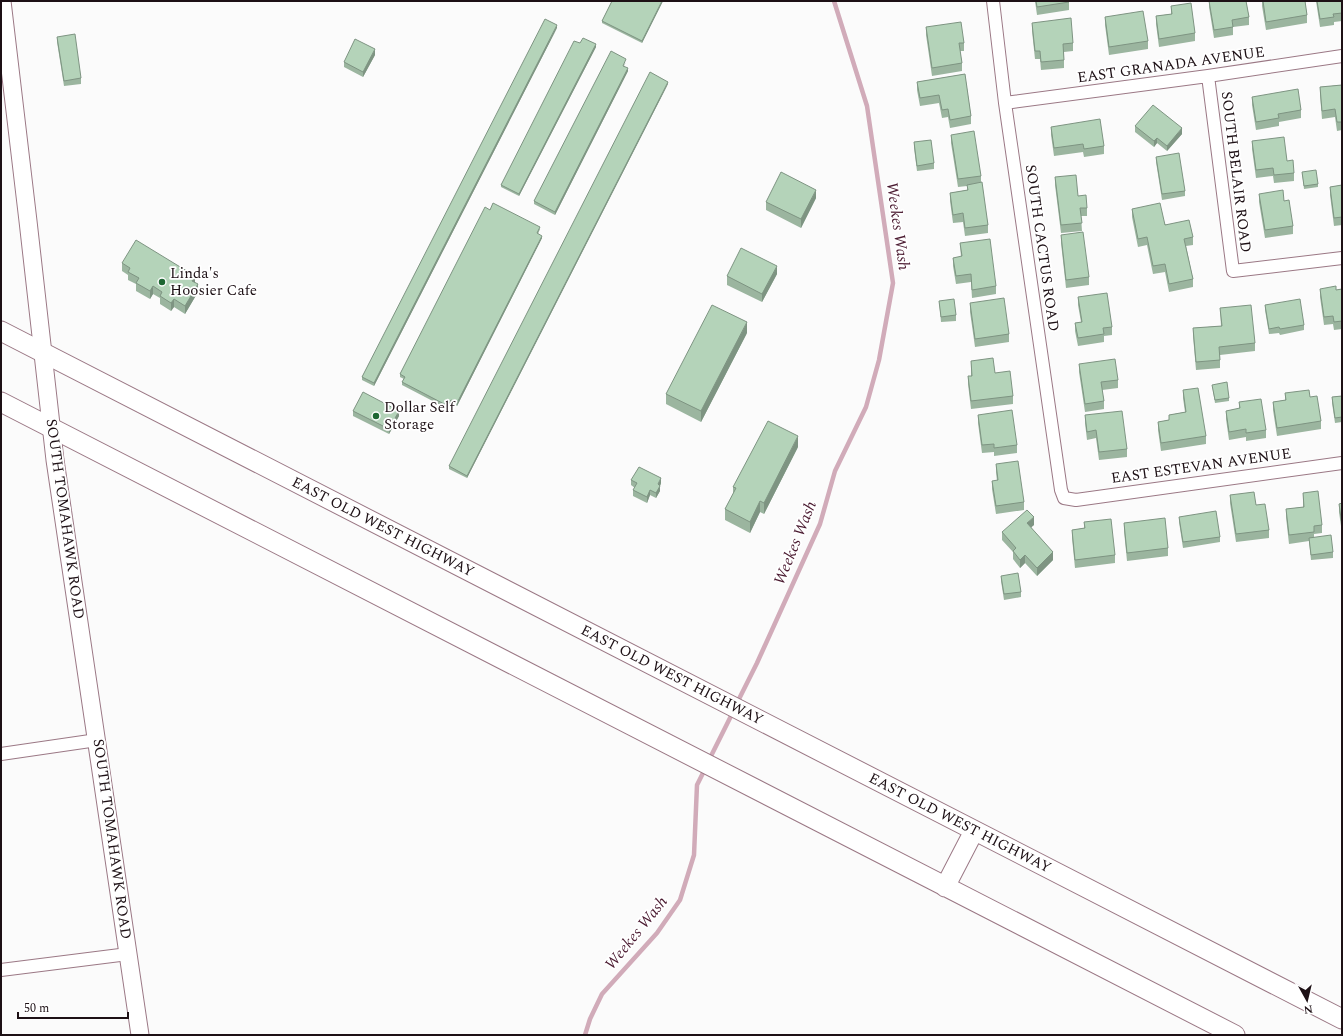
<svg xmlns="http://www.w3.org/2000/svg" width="1343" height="1036" viewBox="0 0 1343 1036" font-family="Spectral,serif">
	<rect width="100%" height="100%" fill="#fbfbfb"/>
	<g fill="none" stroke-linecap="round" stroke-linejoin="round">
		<path stroke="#d1abb9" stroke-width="4.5" d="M737,703L757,663L820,524L835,471L866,407L879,360L893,283L867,106L834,1
			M709,760L733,712
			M585,1035L590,1019L602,994L657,933L680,900L694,855L697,785L705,769"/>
		<g stroke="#9b7885" stroke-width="14">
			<path id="street" d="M993,1L1005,103L1061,490L1064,498L1076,500L1342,463
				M1208,76L1233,271L1342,258
				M1005,103L1208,76L1342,56
				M1,754L97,740
				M1,970L128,954"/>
		</g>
		<g stroke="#9b7885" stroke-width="19">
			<path id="secondary" d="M2,1L28,221L55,460L140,1035"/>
		</g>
		<g stroke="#9b7885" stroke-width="21">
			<path id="primary" d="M1,331L1342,1019
				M1,402L1235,1035
				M945,887L974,831"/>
		</g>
		<use href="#street" stroke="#fff" stroke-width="12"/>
		<use href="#secondary" stroke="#fff" stroke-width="17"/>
		<use href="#primary" stroke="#fff" stroke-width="19"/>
	</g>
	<path fill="#9bb59f" d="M612,1H663L642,43L602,23V21Z
		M1035,1H1069V10L1037,15Z
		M1209,1H1246L1249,17V25L1233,27V35L1214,38L1209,7Z
		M1262,1H1305L1307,15V23L1266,30L1262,6Z
		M1316,1H1342V21L1334,22V25L1320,27Z
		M1171,6L1195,33V41L1159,47L1156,24V16L1171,14Z
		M1105,17L1148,41V49L1109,55L1105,25Z
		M1032,23L1073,43V51L1064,52V68L1041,70L1040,59H1035L1032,31Z
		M926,27L964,43V51H960L962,63V71L932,76L926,35Z
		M557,28L374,386L362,380V377Z
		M57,37L81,78V84L64,86L57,42Z
		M580,43L596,47L519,196L501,187V185Z
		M375,55L363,77L344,67V62Z
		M626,62L624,66L628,71L555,215L534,204V201Z
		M965,74L971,116V124L950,128L948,117L942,118L939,103L920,106L917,90V82Z
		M668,84L467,478L449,469V466Z
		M1342,85V130L1337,131L1335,117L1322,119L1320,95V87Z
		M1252,97L1301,110V118L1279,122V126L1256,130L1252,105Z
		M1135,126L1182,134L1167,151L1157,143L1154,147L1135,132Z
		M1051,127L1104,146V154L1084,157L1083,152L1054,156L1051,135Z
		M951,135L981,176V183L988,225V233L965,236L963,222L953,223L950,201V193L967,190V186L958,187L951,143Z
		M1252,141L1287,161L1294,173V181L1274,183L1273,176L1256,178L1252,149Z
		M914,142L934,163V169L917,171L914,148Z
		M1156,157L1185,191V196L1162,200L1156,162Z
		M1302,172L1318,184V187L1304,189Z
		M1055,177L1078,196L1087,208V216H1081L1082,231L1061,233L1055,185Z
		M1342,185V225L1334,226L1330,195V187Z
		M1259,194L1284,201L1293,226V234L1265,238L1259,202Z
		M816,198L801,228L766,210V202Z
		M1132,209L1193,237V245L1186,246L1193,279V287L1169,292L1165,272L1153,274L1147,245L1138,247L1132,217Z
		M490,210L540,229L538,234L542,238L457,406L451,403L448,409L402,385V382L404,379L400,377V374Z
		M1061,235L1089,277V285L1066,288L1061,243Z
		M960,243L996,286V294L972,298L971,282L956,284L953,266V258L961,257Z
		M122,263L195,282L198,292L185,314L174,307L171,311L160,304V298L153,294L150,299L136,291V284L128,280V275L122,271Z
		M777,274L762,302L727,285V276Z
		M1320,289L1336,290L1342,289V329L1334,330L1333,324L1324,325L1320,297Z
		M1078,297L1112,327V335L1104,336V342L1078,346L1075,331V323L1081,322L1078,305Z
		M939,301L956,315V321L941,322Z
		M970,303L1009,334V342L975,347L970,312Z
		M1265,305L1304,325V330L1280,335L1279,333L1269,334L1265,310Z
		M1220,308L1255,343V351L1220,355V368L1196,370L1193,336V328L1221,326Z
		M747,333L701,422L666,404V394Z
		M971,361L995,373L1013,396V404L971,409L968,384V376H971Z
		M1079,364L1118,380V388L1102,390L1104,401V409L1085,412L1079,372Z
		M1212,385L1229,398V401L1215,403Z
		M1183,390L1206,436V444L1161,451L1158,430V422L1169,420V415L1185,412L1183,398Z
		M1285,393L1321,421V429L1277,436L1273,410V402L1285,400Z
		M1342,396V422L1335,423L1332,403V397Z
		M1239,402L1266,430V438L1246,441V437L1229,440L1226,419V411L1239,409Z
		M353,411L399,416L389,434L353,416Z
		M978,415L1017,445V453L994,456V452L982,453L978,423Z
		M1085,415L1127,449V457L1099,460L1096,438L1087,440L1085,423Z
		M798,447L764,514L760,512L750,533L725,520V509L733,494V487Z
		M996,464L1024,502V510L996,514L992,489V481H997L996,472Z
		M631,480L661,483L660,486V491L656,498L650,495L647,503L633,496V490L635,488L631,485Z
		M1303,493L1322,525V533L1314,534V537L1333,552V558L1311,560L1309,541L1289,544L1286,517V509L1303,507Z
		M1230,495L1256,505L1269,530V538L1236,542L1230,503Z
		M1342,503V533L1339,512V504Z
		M1179,517L1220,537V542L1183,548L1179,522Z
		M1084,522L1115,555V563L1075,568L1072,538V530L1084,528Z
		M1124,523L1168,548V556L1127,561L1124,531Z
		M1034,525L1031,527L1053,560L1037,576L1025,563L1020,568L1013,559V552L1002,540V532Z
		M1001,576L1021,592V597L1004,600L1001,581Z"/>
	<path fill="#7e9482" d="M662,1H663L642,43V41Z
		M557,25V28L374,386V383Z
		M596,44V47L519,196V194Z
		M375,49V55L363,77V72Z
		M628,68V71L555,215V212Z
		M668,82V84L467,478V476Z
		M1182,128V134L1167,151V146Z
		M1157,138V143L1154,147V141Z
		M816,190V198L801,228V219Z
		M542,236V238L457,406V403Z
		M777,266V274L762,302V294Z
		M195,276V284L192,281Z
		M198,284V292L185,314V306Z
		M153,286V294L150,299V291Z
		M174,299V307L171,311V303Z
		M747,322V333L701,422V411Z
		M451,400V403L448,409V406Z
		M399,411V416L389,434V429Z
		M798,436V447L764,514V503Z
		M661,478V483L660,486V491L656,498V493L658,484Z
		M650,490V495L647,503V497Z
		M760,501V512L750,533V522Z
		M1034,517V525L1027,531V523Z
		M1053,552V560L1037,576V568Z
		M1025,555V563L1020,568V560Z"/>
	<path fill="#b4d3b9" stroke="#7e9482" d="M612,1H662L642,41L602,21Z
		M1036,1H1069V2L1037,7Z
		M1209,1H1246L1249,17L1232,20L1233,27L1214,30Z
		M1263,1H1305L1307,15L1266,22Z
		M1317,1H1342V13L1333,14L1334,17L1320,19Z
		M1191,3L1195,33L1159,39L1156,16L1172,14L1171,6Z
		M1143,11L1148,41L1109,47L1105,17Z
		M1071,18L1073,43L1063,44L1064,60L1041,62L1040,51H1035L1032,23Z
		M545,19L557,25L374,383L362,377Z
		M961,22L964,43H959L962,63L932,68L926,27Z
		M75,34L81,78L64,81L57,37Z
		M583,38L596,44L519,194L501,185L574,41L580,43Z
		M355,39L375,49L363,72L344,62Z
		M611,51L626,59L623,66L628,68L555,212L534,201Z
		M650,72L668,82L467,476L449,466Z
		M965,74L971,116L950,120L948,109L942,110L939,95L920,98L917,82Z
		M1342,85V122H1337L1335,109L1322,111L1320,87Z
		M1298,89L1301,110L1278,114L1279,118L1256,122L1252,97Z
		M1153,105L1182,128L1167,146L1157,138L1154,141L1135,126Z
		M1100,119L1104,146L1084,149L1083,144L1054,148L1051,127Z
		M974,131L981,176L958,179L951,135Z
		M1284,137L1287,161L1293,160L1294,173L1274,175L1273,168L1256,170L1252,141Z
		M931,140L934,163L917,166L914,142Z
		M1179,153L1185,191L1162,194L1156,157Z
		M1316,170L1318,184L1304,186L1302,172Z
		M781,172L816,190L801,219L766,202Z
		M1076,175L1078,196L1086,195L1087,208H1080L1082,223L1061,225L1055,177Z
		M982,182L988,225L965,228L963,213L953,215L950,193L968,190L967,185Z
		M1342,185V217L1334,218L1330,187Z
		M1283,190L1284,201L1289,200L1293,226L1265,230L1259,194Z
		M493,203L540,227L537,233L542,236L457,403L451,400L448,406L402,382L405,377L400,374L485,207L490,210Z
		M1160,203L1165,225L1189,220L1193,237L1184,239L1193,279L1169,284L1165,264L1153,266L1147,237L1138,239L1132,209Z
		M1083,232L1089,277L1066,280L1061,235Z
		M990,239L996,286L972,290L971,274L956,276L953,258L962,256L960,243Z
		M136,240L195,276L192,281L198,284L185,306L174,299L171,303L160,296L162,292L153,286L150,291L136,283L139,278L128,272L130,268L122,263Z
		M741,248L777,266L762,294L727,276Z
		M1336,286V290L1342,289V321L1334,322L1333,316L1324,317L1320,289Z
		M1107,293L1112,327L1103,328L1104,334L1078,338L1075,323L1082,322L1078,297Z
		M1004,298L1009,334L975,339L970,303Z
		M954,299L956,315L941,317L939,301Z
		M1300,299L1304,325L1280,329L1279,327L1269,329L1265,305Z
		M712,305L747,322L701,411L666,394Z
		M1251,305L1255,343L1219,347L1220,360L1196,362L1193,328L1222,326L1220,308Z
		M993,358L995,373L1010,371L1013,396L971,401L968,376H972L971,361Z
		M1115,359L1118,380L1101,382L1104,401L1085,404L1079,364Z
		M1227,382L1229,398L1215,400L1212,385Z
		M1198,388L1206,436L1161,443L1158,422L1169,420V415L1186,412L1183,390Z
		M1309,390L1310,397L1317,396L1321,421L1277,428L1273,402L1286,400L1285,393Z
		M363,392L399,411L389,429L353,411Z
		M1342,396V417L1335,418L1332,397Z
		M1261,399L1266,430L1246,433V429L1229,432L1226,411L1240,408L1239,402Z
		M1012,410L1017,445L994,448V444L982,445L978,415Z
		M1122,411L1127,449L1099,452L1096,430L1087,432L1085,415Z
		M768,421L798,436L764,503L760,501L750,522L725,509L736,488L733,487Z
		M1018,461L1024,502L996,506L992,481L998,480L996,464Z
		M639,467L661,478L658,484L660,486L656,493L650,490L647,497L633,490L637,483L631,480Z
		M1318,491L1322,525L1314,526V532L1289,535L1286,509L1304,507L1303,493Z
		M1254,492L1256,505L1265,504L1269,530L1236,534L1230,495Z
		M1342,503V525L1339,504Z
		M1027,510L1034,517L1027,523L1053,552L1037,568L1025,555L1020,560L1013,551L1016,548L1002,532Z
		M1216,511L1220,537L1183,542L1179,517Z
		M1165,518L1168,548L1127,553L1124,523Z
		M1111,519L1115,555L1075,560L1072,530L1085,528L1084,522Z
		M1331,535L1333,552L1311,555L1309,538Z
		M1018,573L1021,592L1004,594L1001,576Z"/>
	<g fill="#1d6632" stroke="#fff" stroke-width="1.5">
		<circle cx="162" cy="282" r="4"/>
		<circle cx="376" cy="416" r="4"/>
	</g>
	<g text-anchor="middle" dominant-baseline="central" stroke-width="3.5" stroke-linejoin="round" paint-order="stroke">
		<g font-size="15" fill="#1d1015" stroke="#fff">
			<text transform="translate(1171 65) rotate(-8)">EAST GRANADA AVENUE</text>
			<text transform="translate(1236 172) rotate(83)">SOUTH BELAIR ROAD</text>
			<text transform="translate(1042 248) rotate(82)">SOUTH CACTUS ROAD</text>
			<text transform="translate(1201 466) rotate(-8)">EAST ESTEVAN AVENUE</text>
			<text transform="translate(65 519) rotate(82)">SOUTH TOMAHAWK ROAD</text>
			<text transform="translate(383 527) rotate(27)">EAST OLD WEST HIGHWAY</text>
			<text transform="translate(672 675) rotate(27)">EAST OLD WEST HIGHWAY</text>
			<text transform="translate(960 823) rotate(27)">EAST OLD WEST HIGHWAY</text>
			<text transform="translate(112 839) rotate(82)">SOUTH TOMAHAWK ROAD</text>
		</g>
		<g font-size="15" fill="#1d1015" stroke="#fff" text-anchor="start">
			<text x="170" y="273">Linda's<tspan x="170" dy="17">Hoosier Cafe</tspan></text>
			<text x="384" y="407">Dollar Self<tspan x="384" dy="17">Storage</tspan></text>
		</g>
		<g font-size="16" font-style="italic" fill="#4a1a30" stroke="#fff">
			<text transform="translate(898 226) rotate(82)">Weekes Wash</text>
			<text transform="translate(795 543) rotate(-68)">Weekes Wash</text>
			<text transform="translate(636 933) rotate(-51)">Weekes Wash</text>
		</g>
	</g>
	<rect width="1343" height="1036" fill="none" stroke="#1d1015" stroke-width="4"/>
	<g transform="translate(1307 1000) rotate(172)" stroke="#ffffff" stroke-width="3" paint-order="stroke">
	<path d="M0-3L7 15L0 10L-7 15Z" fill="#1d1015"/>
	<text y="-6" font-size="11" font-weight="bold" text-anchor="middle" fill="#1d1015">N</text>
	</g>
	<path d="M18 1012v6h110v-6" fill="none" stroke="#1d1015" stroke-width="2"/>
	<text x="24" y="1012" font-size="12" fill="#1d1015" stroke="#ffffff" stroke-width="3" paint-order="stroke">50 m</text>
</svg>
